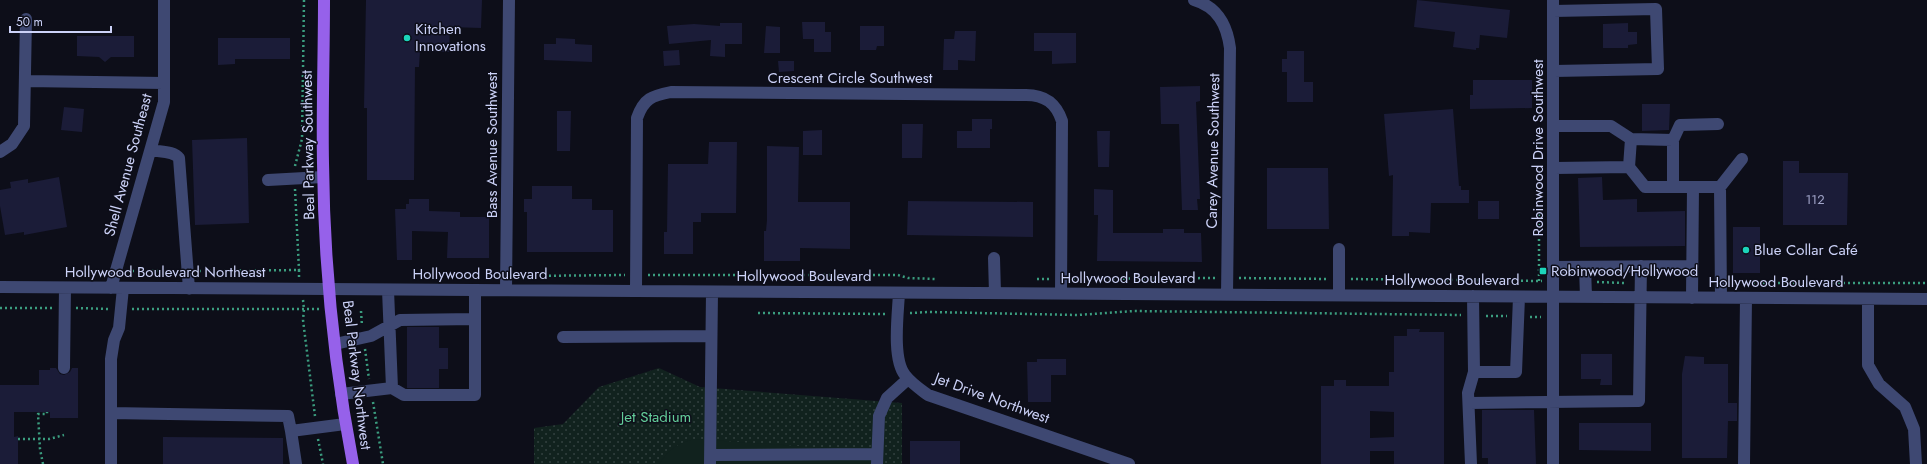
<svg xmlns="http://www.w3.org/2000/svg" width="1927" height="464" viewBox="0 0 1927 464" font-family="Jost,sans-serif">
	<defs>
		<pattern id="green-dots" width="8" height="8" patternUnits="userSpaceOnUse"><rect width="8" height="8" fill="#11221e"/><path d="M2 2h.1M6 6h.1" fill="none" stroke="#32413f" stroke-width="1.8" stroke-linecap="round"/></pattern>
	</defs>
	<rect width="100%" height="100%" fill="#0d0e19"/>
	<path fill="url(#green-dots)" d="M659,368L700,387L902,403V464H534V428L563,424L599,387Z"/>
	<path fill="#11221e" d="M695,439L884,452L882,464H659C669,449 678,443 695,439Z"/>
	<path fill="#1b1c38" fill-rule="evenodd" d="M366,0H482L481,28L450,27L449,52L420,51L419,67H415L414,180H367V108H364Z
		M1417,0L1510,10L1507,38L1480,35L1479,48H1476V50L1453,47L1455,32L1414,27Z
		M802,22H825V32H831V52H814V39H803Z
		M720,23H742V44H725V57L710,56L711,40L669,44L667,26L694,24L720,26Z
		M1628,23V32H1637V44L1628,45V48H1603V24Z
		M766,26L780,27V53H764Z
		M860,26H884V46H877L876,50H860Z
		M955,31H976L975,61L958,60V70H943L944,39H954Z
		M1034,33H1076V63L1052,64V51H1034Z
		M77,36H134V57H111L105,62L99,57L77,56Z
		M218,38H290V59H235V64L218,65Z
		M556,38L575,39V44L592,45V62L544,60V44H556Z
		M679,50L680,65L664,66L663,51Z
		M1287,51H1304V82H1313V102H1287V72H1282V59H1287Z
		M778,61H794V71L779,72Z
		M1473,80H1532V108L1470,109V95H1473Z
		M1200,86V101L1196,102L1200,199H1197L1198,210H1182L1179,124H1161L1160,87Z
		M1642,104H1670L1669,130L1642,131Z
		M64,107L84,109L82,132L61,130Z
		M1453,109L1459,186H1461V190H1469V203H1431L1430,233L1409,232V236H1392L1393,175L1389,176L1384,114Z
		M557,111H571L570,151H557Z
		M972,119H992V129H990V148H957V131H972Z
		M902,124H923L922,158H902Z
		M822,130V155H803V131Z
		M1097,131H1110L1109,167H1098Z
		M247,138L249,223L195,225L192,140Z
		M709,142H737L736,213H701V222H693V254H664V232H667L668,164H708Z
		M767,146L799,147L798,202H850V249L800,248V261H764V231H766L767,220Z
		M1783,161H1799V173H1848L1847,225H1783Z
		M1267,168H1328L1329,229H1267Z
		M59,177L67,227L24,235V232L5,235L0,206V190L11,188L10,182L28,179V183Z
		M1602,177L1603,200L1637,199V212L1685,211V246L1580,247L1578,178Z
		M532,186H572V199H592V210H613V252H527V212H524V199H532Z
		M1094,189L1113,190V233H1163V229H1184V233H1201L1202,262L1097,261L1098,215H1094Z
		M409,199H429V211L460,212V217H489V258H447L448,232L412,231V260H397L395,209H406V204H409Z
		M908,201L1033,202V237L907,235Z
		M1478,201H1499V219H1478Z
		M1733,227H1760V273H1733Z
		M407,327H439V348H448V369H439V388H407Z
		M1407,329H1420L1419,332H1444V464H1394V451H1370V464H1321V386H1334V380H1346V386H1389V372H1394V336H1407ZM1370,411L1394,412V437L1370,438Z
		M1581,354H1612V385H1600L1601,379H1581Z
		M1685,356L1704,357V364H1728V403H1737V421H1728L1727,458H1682V374Z
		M1037,359H1066V375H1051V402H1028L1027,362H1037Z
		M50,368H56L60,374L64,375L70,372L72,368H78V418H50V412H14V437L18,436V464H0V385H39V370H50Z
		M1482,410H1534L1536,464H1488V458H1482Z
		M1579,423H1651V451L1579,450Z
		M163,437L283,438V464H163Z
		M910,441H960V464H910Z"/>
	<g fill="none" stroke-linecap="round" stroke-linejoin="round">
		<path stroke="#3b9d7f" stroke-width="2.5" stroke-dasharray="2 3" stroke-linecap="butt" d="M295,166L302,139L304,0
			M295,189L299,270
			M127,271H176
			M199,271L299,270V277
			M648,275H898L908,278L936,279
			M524,276L625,275
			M1239,278L1328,279
			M1037,279H1050
			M1073,279L1216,278
			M1351,279L1542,281
			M1539,281V200
			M1597,282L1624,283
			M1733,283H1927
			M303,300L304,309L303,320L315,416
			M0,308H53
			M76,308L109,309
			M132,309H319
			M361,311L362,326
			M758,313L885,314
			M910,313L929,312L1078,315L1134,311L1461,315
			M1486,316H1507
			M1530,317H1541
			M365,349L369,379
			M373,402L383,464
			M18,439H49L64,435
			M318,439L323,464
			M43,464L40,449L38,414H47V412"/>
		<path stroke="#3e4872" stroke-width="12" d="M1194,0C1218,7 1227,25 1230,48L1227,295
			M1553,11L1656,9L1658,69L1554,71
			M26,81L164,83
			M1554,126H1611L1631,139
			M1673,140L1680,125L1718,124
			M151,150C160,152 174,151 179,158L189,289
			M0,152L12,144L24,126L26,19
			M1629,167L1631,139L1673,140V187
			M1554,168L1629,167L1645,187H1693L1692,298
			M268,180L323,177
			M1693,187H1720L1721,298
			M1720,187L1742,159
			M1339,249V295
			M994,258L995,293
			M1554,267L1693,266
			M1585,267L1586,297
			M0,287L1927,299
			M111,288L164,102V0
			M506,290L509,0
			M636,291L637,118C644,98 652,96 671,92L1026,95C1045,95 1056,103 1062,121L1061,294
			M899,293C898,314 892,359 905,375C911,383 920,389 928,395L1129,464
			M1473,296L1474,372H1516L1519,297
			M1868,299V365L1879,384L1905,407L1914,429L1916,464
			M563,337L711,336
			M335,344L371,336L400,320L475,319
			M64,368L65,288
			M392,388L404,395H475V290
			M341,394L392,388L388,290
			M1469,403L1639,401L1641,266
			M111,413L288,416L291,431L345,424
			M291,431L296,464
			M711,455L877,454
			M111,464V359L114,340L119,328L123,288
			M710,464L712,292
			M877,464L879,416L887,398L908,379
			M1471,464L1468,393L1474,372
			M1553,464V0
			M1744,464L1746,298"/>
		<path stroke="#9661ea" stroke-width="12" d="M324,0C324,54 322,109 323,163C324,264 334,365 353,464"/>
	</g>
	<g fill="#1cd4ba" stroke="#0d0e19" stroke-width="1.5">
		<circle cx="407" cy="38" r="4"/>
		<circle cx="1746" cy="250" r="4"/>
		<rect x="1539" y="267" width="8" height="8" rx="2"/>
	</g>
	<g text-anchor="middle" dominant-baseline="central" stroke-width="3" stroke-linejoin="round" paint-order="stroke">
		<g font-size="13" fill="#a0a4c8">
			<text x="1815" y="199">112</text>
		</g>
		<g font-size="15" fill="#ccd2f8" stroke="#0d0e19" text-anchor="start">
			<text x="415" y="29">Kitchen<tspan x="415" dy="17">Innovations</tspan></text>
			<text x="1754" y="250">Blue Collar Café</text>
			<text x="1551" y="271">Robinwood/Hollywood</text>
		</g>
		<g font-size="15" fill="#ccd2f8" stroke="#0d0e19">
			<text x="850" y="78">Crescent Circle Southwest</text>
			<text transform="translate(308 145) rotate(-91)">Beal Parkway Southwest</text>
			<text transform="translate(492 145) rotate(-90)">Bass Avenue Southwest</text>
			<text transform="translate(1538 148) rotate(-90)">Robinwood Drive Southwest</text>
			<text transform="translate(1213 151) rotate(-89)">Carey Avenue Southwest</text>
			<text transform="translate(128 165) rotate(-75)">Shell Avenue Southeast</text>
			<text x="165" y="272">Hollywood Boulevard Northeast</text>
			<text x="480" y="274">Hollywood Boulevard</text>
			<text x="804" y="276">Hollywood Boulevard</text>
			<text x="1128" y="278">Hollywood Boulevard</text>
			<text x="1452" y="280">Hollywood Boulevard</text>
			<text x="1776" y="282">Hollywood Boulevard</text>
			<text transform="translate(357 375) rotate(83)">Beal Parkway Northwest</text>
			<text transform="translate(992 398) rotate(20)">Jet Drive Northwest</text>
		</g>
		<g font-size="15" fill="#63cd99" stroke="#0d0e19">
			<text x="656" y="417">Jet Stadium</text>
		</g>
	</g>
	<path d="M10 26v6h101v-6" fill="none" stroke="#ccd2f8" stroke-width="2"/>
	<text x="16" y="26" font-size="12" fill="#ccd2f8" stroke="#0d0e19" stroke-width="3" paint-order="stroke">50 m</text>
</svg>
